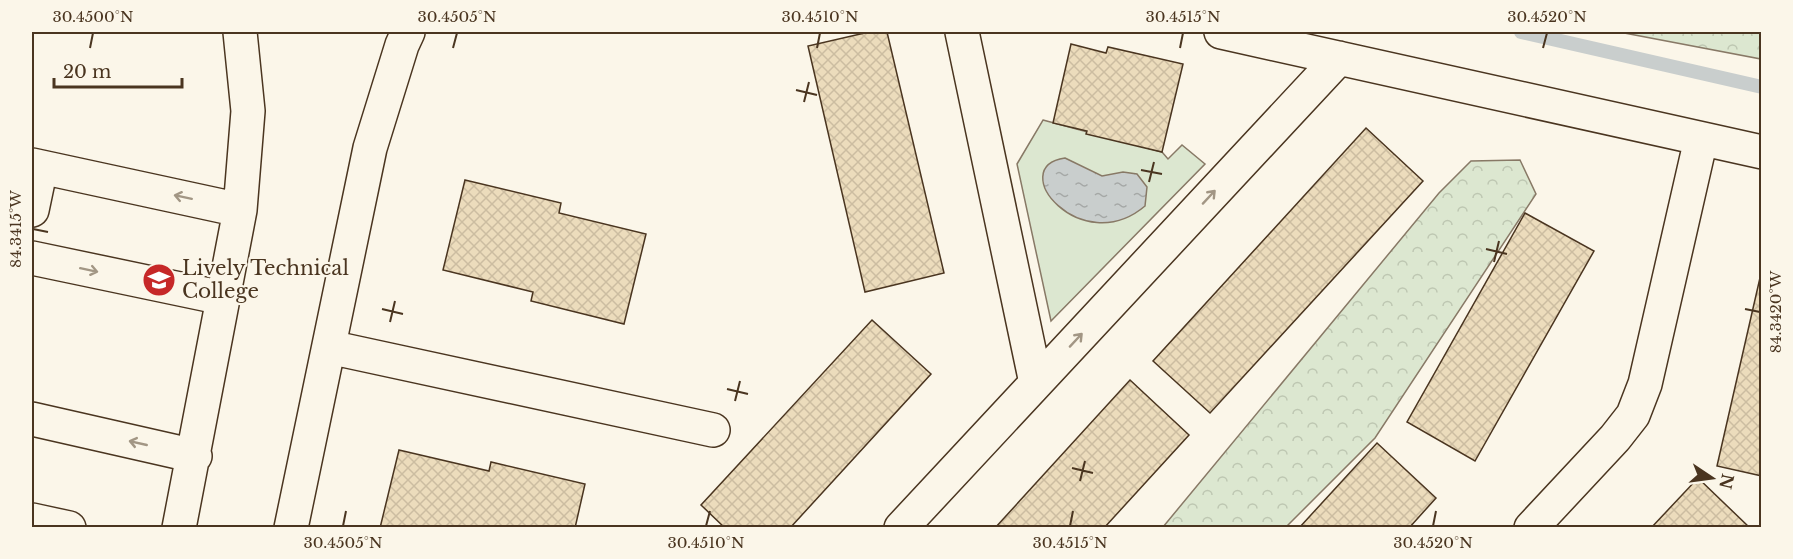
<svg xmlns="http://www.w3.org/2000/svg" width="1793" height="559" viewBox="0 0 1793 559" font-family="'Libre Baskerville',serif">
	<defs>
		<pattern id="forest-crowns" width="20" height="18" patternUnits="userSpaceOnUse" patternTransform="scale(1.5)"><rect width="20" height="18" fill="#dce7d0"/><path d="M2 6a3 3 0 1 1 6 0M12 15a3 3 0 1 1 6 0" fill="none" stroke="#bec7b2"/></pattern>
		<pattern id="water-ripples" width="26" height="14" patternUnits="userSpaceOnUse" patternTransform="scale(1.5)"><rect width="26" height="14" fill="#c9cecd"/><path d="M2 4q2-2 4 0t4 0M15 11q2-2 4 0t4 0" fill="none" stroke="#a5a8a6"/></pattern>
		<pattern id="building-cross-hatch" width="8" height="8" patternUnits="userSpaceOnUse" patternTransform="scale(1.5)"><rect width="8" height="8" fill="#ecdcbc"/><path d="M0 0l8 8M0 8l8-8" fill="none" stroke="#ccbda1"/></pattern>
	</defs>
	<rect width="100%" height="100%" fill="#fbf6e9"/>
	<path fill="#dce7d0" stroke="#887966" stroke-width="1.5" d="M1043,120L1162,152L1168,159L1182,145L1205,164L1051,321L1017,164Z"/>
	<path fill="url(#forest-crowns)" stroke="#887966" stroke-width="1.5" d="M1619,32H1761V59Z
		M1520,160L1536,194L1375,438L1286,527H1163L1439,193L1471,161Z"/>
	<path fill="url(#water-ripples)" stroke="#887966" stroke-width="1.5" d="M1065,158L1102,176L1123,172L1137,174L1147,187L1145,206C1081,260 1004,167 1065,158Z"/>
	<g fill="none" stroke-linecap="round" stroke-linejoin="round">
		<path stroke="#c9cecd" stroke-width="14" d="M1521,32L1762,87"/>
	</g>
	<path fill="url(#building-cross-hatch)" stroke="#4a3520" stroke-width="1.5" d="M869,32H887L944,273L865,292L808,46Z
		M1071,44L1106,53L1108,47L1183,64L1162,152L1086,134L1087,131L1053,123Z
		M1366,128L1423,181L1210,413L1153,361Z
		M465,180L561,203L559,213L646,234L624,324L531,301L533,292L443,270Z
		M1525,213L1594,251L1475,461L1407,422Z
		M1762,269V476L1717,466Z
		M872,320L931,374L790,528H725L701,505Z
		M1130,380L1189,435L1104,528H995Z
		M1377,443L1436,498L1409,528H1299Z
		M399,450L489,471L491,462L585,484L575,528H380Z
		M1698,478L1750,528H1651Z"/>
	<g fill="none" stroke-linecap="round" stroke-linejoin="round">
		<g stroke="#4a3520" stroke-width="36">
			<path id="minor" d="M962,32L1036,383
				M1221,32L1762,152
				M32,165L240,210
				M32,210L41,167
				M32,258L223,298
				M329,347L713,430
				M32,419L195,456
				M32,520L69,528
				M179,528L240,210L248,111L240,32
				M291,528L370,148L402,45L408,32
				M901,528L1339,58
				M1531,528L1615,438L1633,415L1645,384L1701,139"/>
		</g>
		<use href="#minor" stroke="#fbf6e9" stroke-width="33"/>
	</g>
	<defs><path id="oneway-shaft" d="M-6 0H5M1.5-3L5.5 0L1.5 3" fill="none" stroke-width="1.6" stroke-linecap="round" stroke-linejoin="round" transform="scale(1.5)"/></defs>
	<g stroke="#a29684">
		<use href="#oneway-shaft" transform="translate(183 197) rotate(-168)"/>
		<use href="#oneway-shaft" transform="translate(1209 197) rotate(-47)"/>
		<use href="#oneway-shaft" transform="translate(89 270) rotate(12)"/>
		<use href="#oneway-shaft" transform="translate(1076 340) rotate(-47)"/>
		<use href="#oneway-shaft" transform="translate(138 443) rotate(-167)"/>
	</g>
	<path fill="none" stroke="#4a3520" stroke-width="2" d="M90,48L93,33M453,48L457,33M817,48L820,33M1180,48L1183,33M1543,48L1547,33M796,90L817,95M804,102L809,82M1141,170L1162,174M1149,182L1154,162M33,229L48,232M1486,249L1507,254M1494,262L1499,241M382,309L403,314M1745,309L1760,312M390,322L395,301M727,389L748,394M735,401L740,381M1072,468L1093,473M1080,481L1085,461M343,526L346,511M706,526L710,511M1070,526L1073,511M1433,526L1436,511"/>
	<defs>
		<g id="university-disc" transform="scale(1.725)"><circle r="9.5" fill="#c62828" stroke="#fbf6e9"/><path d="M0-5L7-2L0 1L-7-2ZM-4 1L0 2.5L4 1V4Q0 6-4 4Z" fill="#fff"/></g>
	</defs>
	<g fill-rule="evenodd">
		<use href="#university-disc" x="159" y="280"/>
	</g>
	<g text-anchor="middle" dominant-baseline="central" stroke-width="4.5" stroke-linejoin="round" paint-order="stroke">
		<g font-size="20" fill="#4a3520" stroke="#fbf6e9" text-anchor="start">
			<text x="182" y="268">Lively Technical<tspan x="182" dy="23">College</tspan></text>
		</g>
	</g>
	<rect width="1793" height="559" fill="none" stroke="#fbf6e9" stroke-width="66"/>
	<g transform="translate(1712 478) rotate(103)" stroke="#fbf6e9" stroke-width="4.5" paint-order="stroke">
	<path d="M0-4.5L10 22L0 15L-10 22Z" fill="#4a3520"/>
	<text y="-9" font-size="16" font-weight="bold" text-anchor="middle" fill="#4a3520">N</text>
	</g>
	<path d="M54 78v9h128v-9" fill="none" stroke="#4a3520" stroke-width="3"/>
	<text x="63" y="78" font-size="18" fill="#4a3520" stroke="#fbf6e9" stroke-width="4.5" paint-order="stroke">20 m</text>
	<rect x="33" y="33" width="1727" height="493" fill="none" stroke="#4a3520" stroke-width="2"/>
	<g font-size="15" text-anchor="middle" fill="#4a3520">
		<text x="93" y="22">30.4500°N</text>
		<text x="457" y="22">30.4505°N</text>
		<text x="820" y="22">30.4510°N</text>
		<text x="1183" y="22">30.4515°N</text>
		<text x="1547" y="22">30.4520°N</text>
		<text transform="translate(16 229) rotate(-90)" y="5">84.3415°W</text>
		<text transform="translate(1776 312) rotate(-90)" y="5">84.3420°W</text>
		<text x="343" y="548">30.4505°N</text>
		<text x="706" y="548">30.4510°N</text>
		<text x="1070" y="548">30.4515°N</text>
		<text x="1433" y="548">30.4520°N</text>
	</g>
</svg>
